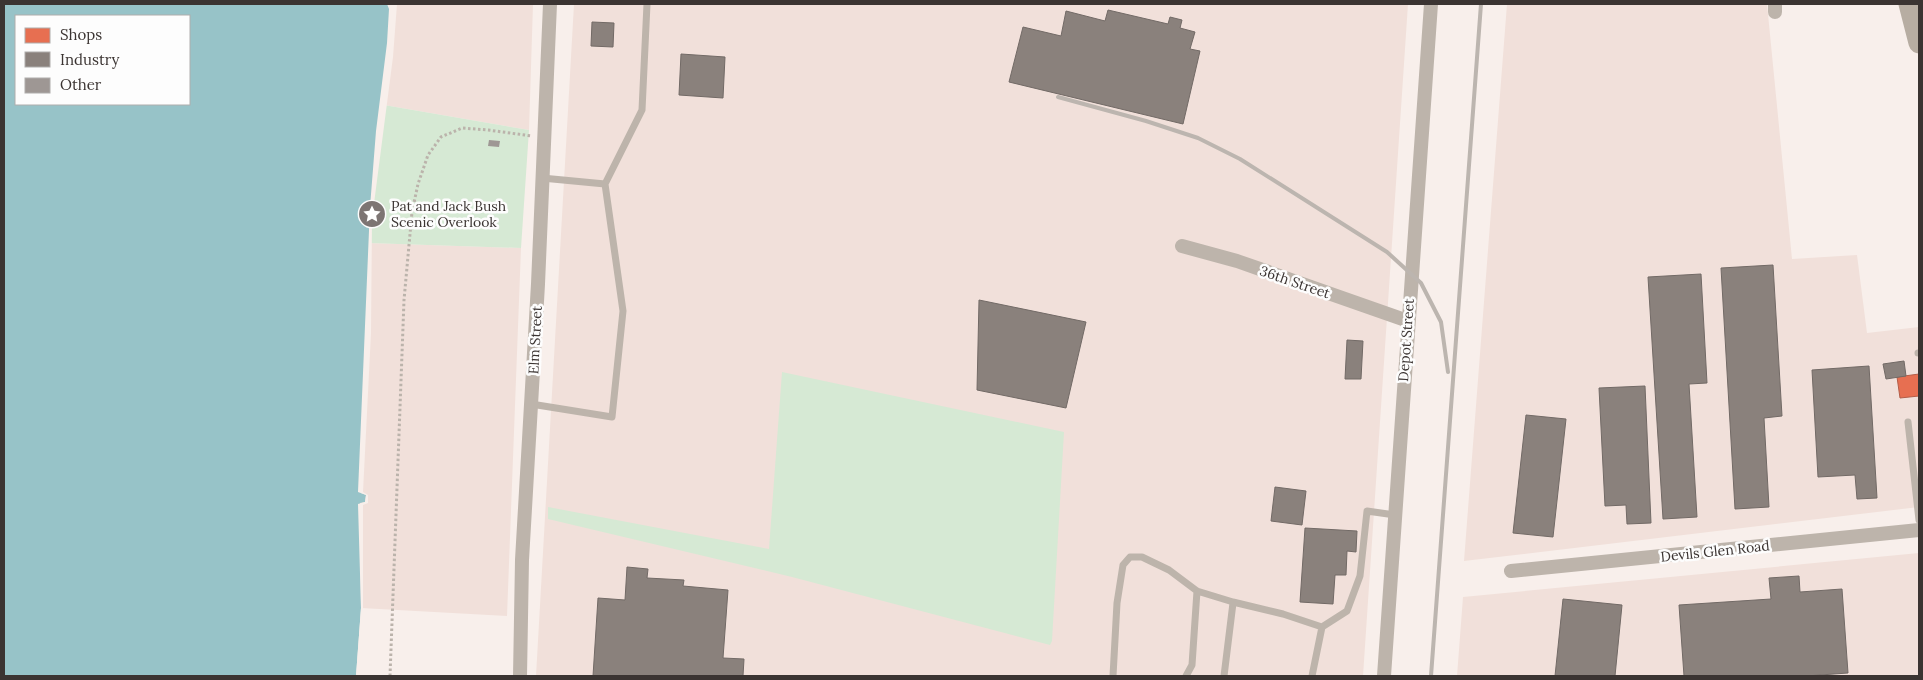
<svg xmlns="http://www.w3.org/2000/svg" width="1923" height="680" viewBox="0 0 1923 680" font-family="Lora,serif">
	<rect width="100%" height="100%" fill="#f8efeb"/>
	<path fill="#f1e0da" d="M394,4H533L529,130L384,105Z
		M574,4H1408L1363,676H536Z
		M1507,4H1767L1792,259L1857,255L1867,333L1919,327V507L1464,561Z
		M368,243L521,248L507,616L361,608L360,503L369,333Z
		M1919,553V676H1457L1463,597Z"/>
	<path fill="#d6e9d4" d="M384,105L529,130L521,248L368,243L370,202Z
		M782,372L1064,432L1052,641L1050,645L792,577L548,519V507L769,549Z"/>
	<path fill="#97c3c8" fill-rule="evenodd" d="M4,4H394L369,218V333L361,493L366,495L365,502L360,503L361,608L356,676H4ZM16,16H189V104H16Z"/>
	<path fill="#f8efeb" d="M387,4H397L393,57L372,219L371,333L363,492L368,495V503L363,505V608L359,676H356L361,608L358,504L365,502L366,495L358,492L370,207L376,131L387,43L389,9Z"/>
	<path fill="#e76f51" stroke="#b35d48" d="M1919,374V396L1900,398L1897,377Z"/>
	<path fill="#8a817c" stroke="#726a66" d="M1108,10L1168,24L1170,17L1182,20L1180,28L1195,32L1190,49L1200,51L1183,124L1009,82L1023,27L1061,36L1066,11L1105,21Z
		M592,22L614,23L613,47L591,46Z
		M681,54L725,57L723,98L679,95Z
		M1773,265L1782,416L1764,418L1769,507L1735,509L1721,268Z
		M1701,274L1707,383L1689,384L1697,517L1663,519L1648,277Z
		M979,300L1086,322L1066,408L977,390Z
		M1347,340L1363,341L1361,379H1345Z
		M1904,361L1906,376L1886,379L1883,364Z
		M1869,366L1877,498L1857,499L1855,475L1818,477L1812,370Z
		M1645,386L1651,523L1627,524L1626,505L1605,506L1599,388Z
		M1526,415L1566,419L1553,537L1513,533Z
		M1275,487L1306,491L1302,525L1271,521Z
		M1305,528L1357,531L1356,552L1347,551L1346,575H1335L1333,604L1300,602Z
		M627,567L648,569L647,578L684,580L683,586L728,590L723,658L744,659L743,676H593L598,598L625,600Z
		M1799,576L1800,592L1842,589L1848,673L1806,676H1684L1679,605L1771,599L1769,578Z
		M1563,599L1622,605L1615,676H1555Z"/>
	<path fill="#9e9794" d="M489,140L500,141L499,147L488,146Z"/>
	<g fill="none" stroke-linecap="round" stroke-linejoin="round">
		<path stroke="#bbb3ab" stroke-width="3" stroke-dasharray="2.5 2.5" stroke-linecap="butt" d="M390,676L404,300L412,212L418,184L428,155L441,137L462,128L488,130L532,136"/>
		<path stroke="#bdb4ab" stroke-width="7" d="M542,178L605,184
			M1918,353H1919
			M531,404L612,417L623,311L605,184L642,110L647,4
			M1908,422L1917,502H1919
			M1917,502L1919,520
			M1113,676L1117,603L1123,565L1130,557H1142L1169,570L1197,591L1233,602L1283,614L1322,627L1347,611L1360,576L1367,511L1395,515
			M1186,676L1192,665L1197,591
			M1224,676L1233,603
			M1312,676L1322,627"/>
		<path stroke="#bdb4ab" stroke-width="14" d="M1775,4V12
			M1182,246L1237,261L1408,321
			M1511,571L1919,530
			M520,676L522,560L538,284L550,4
			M1384,676L1431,4"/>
		<path stroke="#b7ada2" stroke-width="21" d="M1909,4L1919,43"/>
		<path stroke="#bcb5af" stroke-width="4" d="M1058,97L1146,121L1198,138L1240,159L1387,252L1421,283L1441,322L1448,372
			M1431,676L1481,4"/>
	</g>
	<defs>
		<g id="sight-disc" transform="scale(1.4375)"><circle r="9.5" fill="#7d7573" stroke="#fdfdfd"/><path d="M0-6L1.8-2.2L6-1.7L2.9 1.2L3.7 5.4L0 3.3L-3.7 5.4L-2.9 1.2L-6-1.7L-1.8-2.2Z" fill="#fff"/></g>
	</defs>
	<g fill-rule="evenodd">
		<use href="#sight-disc" x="372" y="214"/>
	</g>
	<g text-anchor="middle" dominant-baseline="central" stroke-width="5" stroke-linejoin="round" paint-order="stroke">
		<g font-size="14" fill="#3b3432" stroke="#fdfdfd" text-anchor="start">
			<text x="391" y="206">Pat and Jack Bush<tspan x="391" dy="16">Scenic Overlook</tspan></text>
		</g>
		<g font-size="14" fill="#3b3432" stroke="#fdfdfd">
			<text transform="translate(1295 282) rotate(19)">36th Street</text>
			<text transform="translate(535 340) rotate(-87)">Elm Street</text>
			<text transform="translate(1406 340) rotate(-86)">Depot Street</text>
			<text transform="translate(1715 551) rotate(-6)">Devils Glen Road</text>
		</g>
	</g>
	<rect width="1923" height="680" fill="none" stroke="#3b3432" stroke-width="10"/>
	<rect x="15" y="15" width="175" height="90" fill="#fdfdfd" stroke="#afadac"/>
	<rect x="25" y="28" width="25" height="15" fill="#e76f51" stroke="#afadac"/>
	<text x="60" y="40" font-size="15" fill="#3b3432">Shops</text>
	<rect x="25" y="52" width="25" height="15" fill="#8a817c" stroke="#afadac"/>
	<text x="60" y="65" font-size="15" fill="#3b3432">Industry</text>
	<rect x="25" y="78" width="25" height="15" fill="#9e9794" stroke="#afadac"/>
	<text x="60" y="90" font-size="15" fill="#3b3432">Other</text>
</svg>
